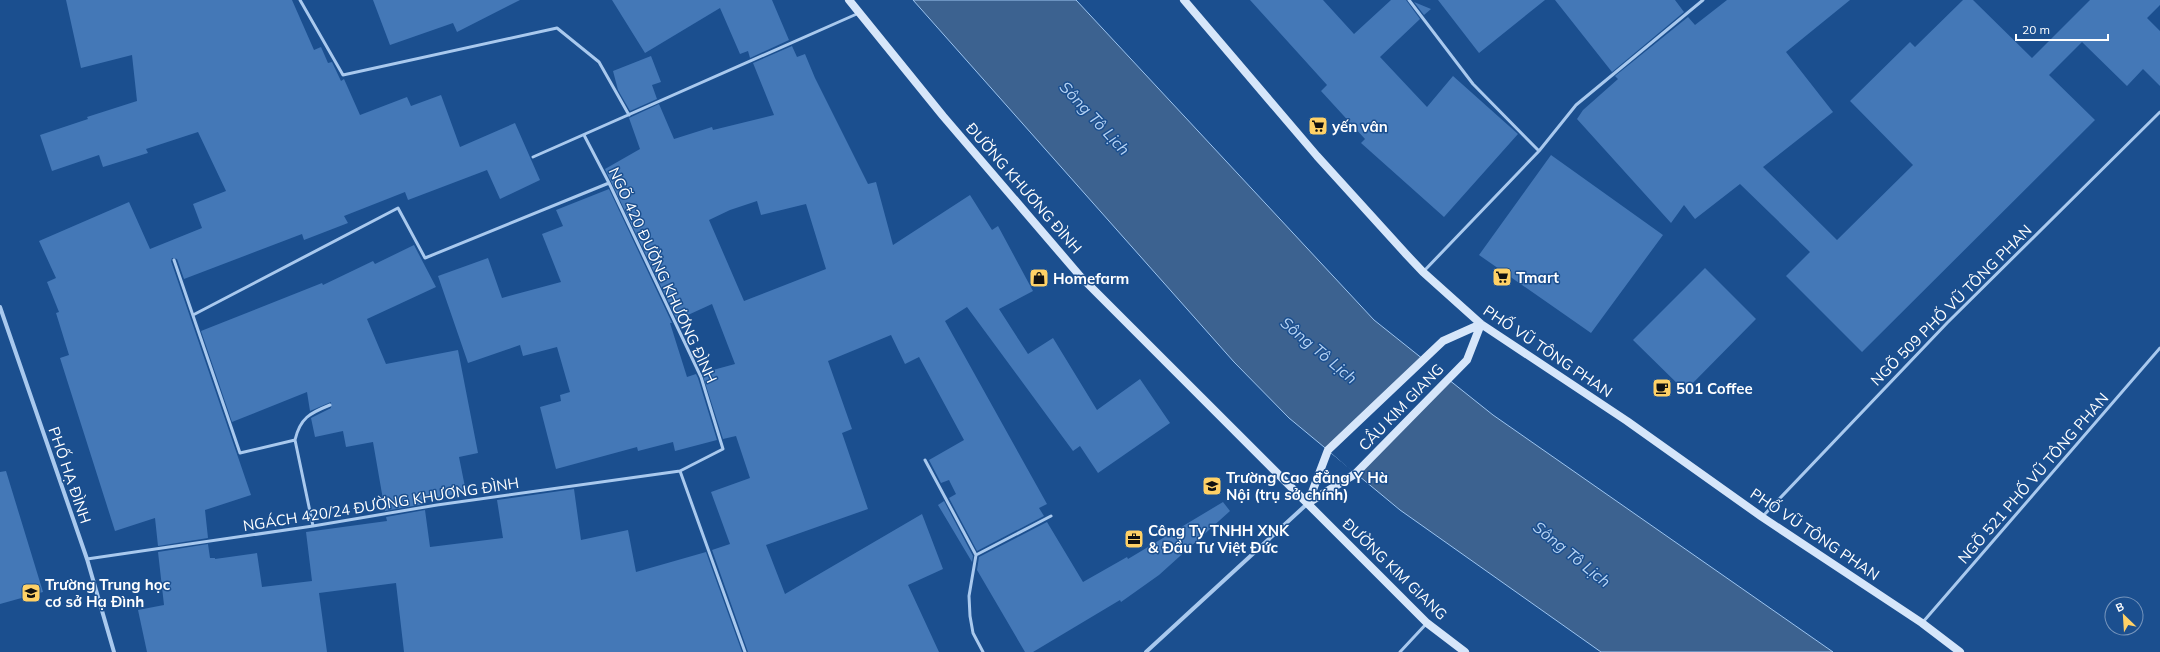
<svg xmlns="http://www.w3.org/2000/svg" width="2160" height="652" viewBox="0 0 2160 652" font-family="Mulish,sans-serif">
	<rect width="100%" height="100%" fill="#1b4f8f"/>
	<path fill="#3c6290" stroke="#9cc4f0" d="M913,0H1076L1374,320L1493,415L1833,652H1601L1400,510L1289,418L1234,362Z"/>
	<path fill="#1b4f8f" d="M1425,358L1450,378L1355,474L1328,450Z"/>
	<path fill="#4478b7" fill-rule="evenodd" d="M66,0H292L314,50L321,47L328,63L332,62L341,81L344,79L360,115L407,97L411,106L441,95L460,147L515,123L540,180L500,199L487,170L408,200L405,192L344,216L348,223L304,240L302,234L184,279L177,259L172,258L171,261L251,495L205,510L208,538L158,546L155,518L115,531L60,358L69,355L56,313L59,312L47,282L56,278L39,241L129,202L150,249L202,228L193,204L226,191L198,132L146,149L148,153L103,167L99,155L52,171L40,135L88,119L87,117L137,101L132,55L81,68Z
		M373,0H520L457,32L453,23L390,45Z
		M612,0H772L789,40L750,58L748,51L740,54L720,8L645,53Z
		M1250,0H1323L1354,34L1391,0H1406L1420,19L1380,57L1427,107L1453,76L1518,134L1444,217L1361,143L1365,139L1321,91L1327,85Z
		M1438,0H1545L1479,53Z
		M1555,0H1675L1684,12L1612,72Z
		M1727,0H1850L1786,52L1833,112L1763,167L1837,240L1913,165L1850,101L1910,42L1915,47L1963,0H1973L2032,58L2090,0H2160V5L2147,18L2160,31V86L2143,69L2127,86L2082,42L2049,75L2095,120L1862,352L1786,276L1810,252L1740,184L1695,219L1684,205L1671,223L1577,119L1583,110L1618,79L1615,76L1688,17L1695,25Z
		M1414,2L1431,9L1424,15Z
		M792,46L797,57L805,54L815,78L868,184L876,182L893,245L970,195L992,230L998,226L1033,291L999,309L1028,354L1053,338L1097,410L1140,379L1170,423L1098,473L1080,446L1073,451L967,307L945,321L1047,504L1039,508L1044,516L977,551L949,498L956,494L949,480L941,483L929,460L964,440L919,357L905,364L891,335L828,361L852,429L842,433L868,509L766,545L785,594L922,514L943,569L908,585L939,652H748L712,550L730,544L711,492L750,478L736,436L723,439L702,373L735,364L712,304L677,320L605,169L640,149L629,118L659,104L674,139L712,127L713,130L774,115L753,63ZM757,201L761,215L806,204L826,269L744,301L709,220L730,210Z
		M651,56L661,82L652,85L657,99L630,111L618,90L613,71Z
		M1551,155L1663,235L1591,333L1479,255Z
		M609,189L672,323H670L687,377L696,374L698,378L717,440L675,451L673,442L638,451L637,447L556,469L540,407L561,401L560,395L570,392L557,347L523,356L520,345L468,363L438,276L488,258L502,298L561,282L542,234L563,226L556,210Z
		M414,245L436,287L367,319L386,364L458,350L478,453L459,457L466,492L423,500L424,504L385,511L373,442L346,447L343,431L315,437L311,418L331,408V402L310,411L307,392L232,422L201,331L322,283L323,285L373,261L375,264Z
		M1705,268L1756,319L1685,391L1633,340Z
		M6,471L43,592L0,604V472Z
		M574,489L581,540L628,530L636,572L706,552L742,652H404L396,583L319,593L327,652H147L138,610L164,605L158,552L208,544L210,558H215V559L257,553L262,587L312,581L306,532L387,521L386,517L425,510L430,547L503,538L497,500Z
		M944,501L973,556L972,562L938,505Z
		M1223,502L1230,511L1159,575L1121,602L1120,600L1033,652H1025L977,570L979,557L1047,522L1083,582L1127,557L1128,559Z"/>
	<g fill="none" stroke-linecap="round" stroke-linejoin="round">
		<path stroke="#a9c9ee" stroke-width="3" d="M300,0L343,75L557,28L599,62L629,115
			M1409,0L1473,84L1539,151
			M533,157L859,13
			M174,260L240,453L295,440L313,526
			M1424,271L1539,151L1576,105L1703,0
			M193,315L398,208L425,258L609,183
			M295,440C300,418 310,413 330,405
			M925,460L976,555L969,596L970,616L973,633L983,652
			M680,471L745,652
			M1763,516L1947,323L2160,112
			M976,555L1051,516
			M87,559L313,526L437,505L680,471L723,449L701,377L609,183L584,135
			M1923,622L2160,348
			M1400,652L1427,623"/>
		<path stroke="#a9c9ee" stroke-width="4" d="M0,307L87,559L114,652
			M1146,652L1307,504"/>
		<path stroke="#d6e6fa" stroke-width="8" d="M849,0L943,116L1080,276L1427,623L1465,652
			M1184,0L1317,156L1406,254L1423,272L1481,324L1627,421L1762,517L1922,623L1960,652
			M1308,503L1328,450L1443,341L1481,324
			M1308,503L1355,474L1467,360L1481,324"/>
	</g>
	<defs>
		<g id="supermarket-square" transform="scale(1)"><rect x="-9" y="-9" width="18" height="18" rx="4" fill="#ffd166" stroke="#1b4f8f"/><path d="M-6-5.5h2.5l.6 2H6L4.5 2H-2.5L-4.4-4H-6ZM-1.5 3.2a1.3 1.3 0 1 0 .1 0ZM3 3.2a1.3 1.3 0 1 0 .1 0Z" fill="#111"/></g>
		<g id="shop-square" transform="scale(1)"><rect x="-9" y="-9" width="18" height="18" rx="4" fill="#ffd166" stroke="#1b4f8f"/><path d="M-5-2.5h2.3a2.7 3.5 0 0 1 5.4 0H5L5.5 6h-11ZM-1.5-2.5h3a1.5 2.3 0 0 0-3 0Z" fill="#111"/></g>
		<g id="cafe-square" transform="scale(1)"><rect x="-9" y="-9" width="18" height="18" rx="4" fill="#ffd166" stroke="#1b4f8f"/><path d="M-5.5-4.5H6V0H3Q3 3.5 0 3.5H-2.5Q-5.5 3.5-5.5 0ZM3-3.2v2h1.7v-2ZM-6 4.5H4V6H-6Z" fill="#111"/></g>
		<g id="school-square" transform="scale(1)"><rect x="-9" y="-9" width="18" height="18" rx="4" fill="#ffd166" stroke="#1b4f8f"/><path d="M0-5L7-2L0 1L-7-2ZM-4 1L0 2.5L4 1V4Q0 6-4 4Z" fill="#111"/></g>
		<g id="office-square" transform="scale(1)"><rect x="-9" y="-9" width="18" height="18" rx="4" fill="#ffd166" stroke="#1b4f8f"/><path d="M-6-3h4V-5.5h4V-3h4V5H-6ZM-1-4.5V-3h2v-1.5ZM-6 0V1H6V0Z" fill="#111"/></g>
	</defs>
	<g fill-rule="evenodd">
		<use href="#supermarket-square" x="1318" y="126"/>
		<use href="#supermarket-square" x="1502" y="277"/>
		<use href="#shop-square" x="1039" y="278"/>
		<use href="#cafe-square" x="1662" y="388"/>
		<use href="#school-square" x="1212" y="486"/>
		<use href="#office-square" x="1134" y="539"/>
		<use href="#school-square" x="31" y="593"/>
	</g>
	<g text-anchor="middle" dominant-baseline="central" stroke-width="3" stroke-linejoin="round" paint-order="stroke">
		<g font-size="15" font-weight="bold" fill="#fff" stroke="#1b4f8f" text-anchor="start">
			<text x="1332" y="126">yến vân</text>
			<text x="1516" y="277">Tmart</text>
			<text x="1053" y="278">Homefarm</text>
			<text x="1676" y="388">501 Coffee</text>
			<text x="1226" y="477">Trường Cao đẳng Y Hà<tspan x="1226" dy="17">Nội (trụ sở chính)</tspan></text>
			<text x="1148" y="530">Công Ty TNHH XNK<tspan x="1148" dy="17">&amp; Đầu Tư Việt Đức</tspan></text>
			<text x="45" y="584">Trường Trung học<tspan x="45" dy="17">cơ sở Hạ Đình</tspan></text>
		</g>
		<g font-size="15" fill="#fff" stroke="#1b4f8f">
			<text transform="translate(1024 188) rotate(49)">ĐƯỜNG KHƯƠNG ĐÌNH</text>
			<text transform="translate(663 275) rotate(65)">NGÕ 420 ĐƯỜNG KHƯƠNG ĐÌNH</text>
			<text transform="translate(1951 305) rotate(-45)">NGÕ 509 PHỐ VŨ TÔNG PHAN</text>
			<text transform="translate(1548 351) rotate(34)">PHỐ VŨ TÔNG PHAN</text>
			<text transform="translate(1401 407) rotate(-46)">CẦU KIM GIANG</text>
			<text transform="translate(70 475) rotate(71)">PHỐ HẠ ĐÌNH</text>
			<text transform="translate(2033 478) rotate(-49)">NGÕ 521 PHỐ VŨ TÔNG PHAN</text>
			<text transform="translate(381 504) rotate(-9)">NGÁCH 420/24 ĐƯỜNG KHƯƠNG ĐÌNH</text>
			<text transform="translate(1815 534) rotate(34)">PHỐ VŨ TÔNG PHAN</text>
			<text transform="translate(1395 569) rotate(44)">ĐƯỜNG KIM GIANG</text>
		</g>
		<g font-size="16" font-style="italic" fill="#b5d3f5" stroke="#1b4f8f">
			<text transform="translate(1095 118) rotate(47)">Sông Tô Lịch</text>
			<text transform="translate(1319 350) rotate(40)">Sông Tô Lịch</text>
			<text transform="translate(1572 554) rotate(39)">Sông Tô Lịch</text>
		</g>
	</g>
	<g transform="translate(2124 616) rotate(335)"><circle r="19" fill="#1b4f8f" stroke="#7695bc"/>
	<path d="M0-3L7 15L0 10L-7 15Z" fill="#ffd166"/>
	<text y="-6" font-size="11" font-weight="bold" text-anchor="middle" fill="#ffffff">B</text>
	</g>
	<path d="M2016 34v6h92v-6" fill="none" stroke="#ffffff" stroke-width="2"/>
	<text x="2022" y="34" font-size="12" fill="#ffffff" stroke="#1b4f8f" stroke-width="3" paint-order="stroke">20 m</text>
</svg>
